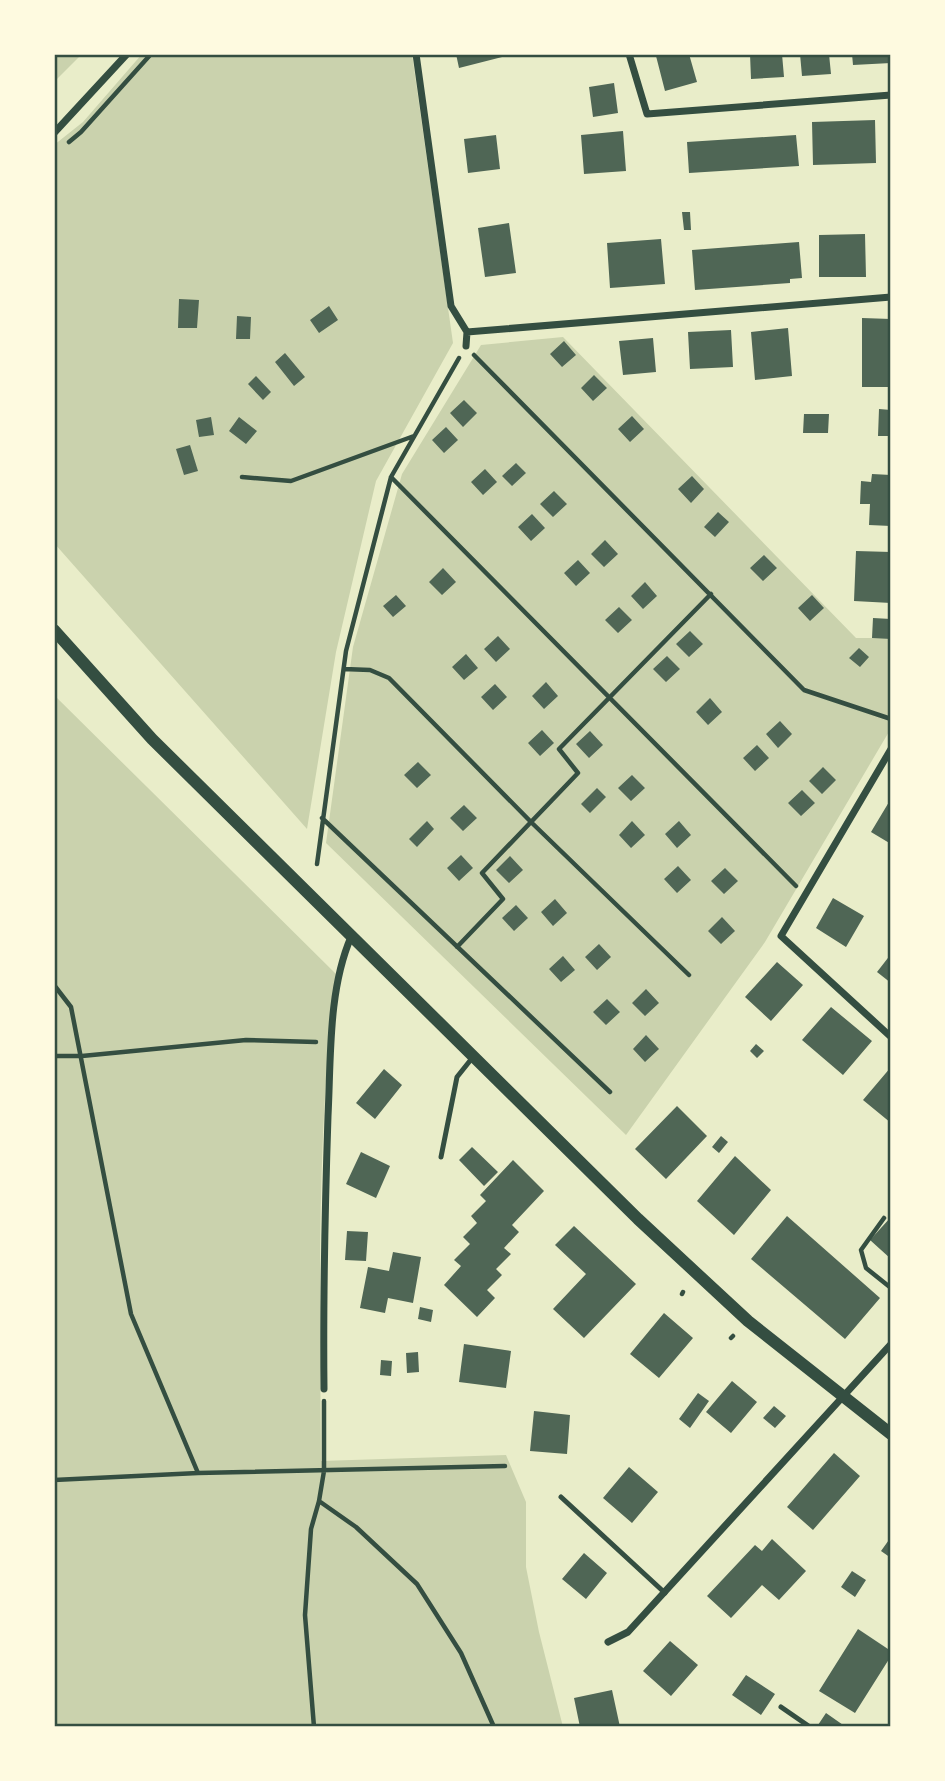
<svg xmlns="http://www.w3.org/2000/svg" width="945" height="1781" viewBox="0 0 945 1781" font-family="Commissioner,sans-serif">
	<rect width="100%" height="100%" fill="#e9edc9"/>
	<path fill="#cad2ad" d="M54,54H82L54,82Z
		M142,54H412L453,343L376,481L336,652L307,829L54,543V145L83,122Z
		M563,337L856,638H891L890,730L765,942L626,1135L326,843L353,647L402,474L481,345Z
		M54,695L336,974C316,1135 320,1299 321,1461L506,1455L526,1502V1567L539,1632L563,1727H54Z"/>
	<path fill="#4f6655" d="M456,54H510V55L459,68Z
		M661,54H689L697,82L665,91L656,56Z
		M750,54H782L784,77L751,79Z
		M800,54H829L831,74L802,76Z
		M852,54H891V63L853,65Z
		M614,83L618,113L593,117L589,87Z
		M875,120L876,163L813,165L812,122Z
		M623,131L626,171L584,174L581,135Z
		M496,135L500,169L468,173L464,139Z
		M796,135L799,166L689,173L687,142Z
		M682,212H690L691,230H684Z
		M509,223L516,273L485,277L478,228Z
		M865,234L866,277H819V235Z
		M661,239L665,284L610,288L607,243Z
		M799,242L802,278L790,279V283L695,290L692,250Z
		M179,299L199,300L197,328H178Z
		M329,306L338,320L319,333L310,320Z
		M237,316L251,317L250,339H236Z
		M862,318L891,319V387H862Z
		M788,328L792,376L755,380L751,332Z
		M731,330L733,367L690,369L688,332Z
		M653,338L656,372L623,375L619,341Z
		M564,341L576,355L562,367L550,354Z
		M285,353L305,377L294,386L275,362Z
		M594,375L607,388L593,401L581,388Z
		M256,376L271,392L263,400L248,384Z
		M464,400L477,413L463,427L450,413Z
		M879,409L891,410V436H878Z
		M804,414H829L828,433H803Z
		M632,416L644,429L630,442L618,429Z
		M211,417L214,435L199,437L196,420Z
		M239,417L257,431L246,444L229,431Z
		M446,427L458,440L444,453L432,440Z
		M190,445L198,471L184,475L176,449Z
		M516,463L526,473L512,486L502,476Z
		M485,469L497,482L483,495L471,482Z
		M872,474L891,475V526L869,525L870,504H860L861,481L871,482Z
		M692,476L704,489L691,503L678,489Z
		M554,491L567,504L553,517L540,504Z
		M718,512L729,522L715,537L704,527Z
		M532,514L545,528L531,541L518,527Z
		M605,540L618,554L604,567L591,554Z
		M856,551L891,552V603L854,601Z
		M764,555L777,568L763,581L750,568Z
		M578,560L590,573L576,586L564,573Z
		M443,568L456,582L442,595L429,582Z
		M645,582L657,596L643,609L631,596Z
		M396,595L406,606L393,617L383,606Z
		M812,595L824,608L810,621L798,608Z
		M619,607L632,620L618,633L605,620Z
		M873,618L891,619V639L872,638Z
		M690,631L703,644L689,657L676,644Z
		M498,636L510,649L496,662L484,649Z
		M859,648L869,657L860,667L849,658Z
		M466,654L478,668L464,680L452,667Z
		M667,656L680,669L666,682L653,669Z
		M546,682L558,696L544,709L532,696Z
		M495,684L507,697L493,710L481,697Z
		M710,698L722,712L708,725L696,712Z
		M780,721L792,734L778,748L766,734Z
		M542,730L554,743L540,756L528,743Z
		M590,731L603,745L589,758L576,744Z
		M757,745L769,758L755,771L743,758Z
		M418,762L431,775L417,788L404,775Z
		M823,767L836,780L822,794L809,781Z
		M632,775L645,788L631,801L618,788Z
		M597,788L606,797L590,813L581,804Z
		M802,790L815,803L801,816L788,803Z
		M889,802L891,803V844L871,832Z
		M464,805L477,818L463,831L450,818Z
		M427,821L434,829L417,847L409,839Z
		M632,821L645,835L631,848L619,835Z
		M679,821L691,835L677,848L665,834Z
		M461,855L473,868L459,881L447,868Z
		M510,856L523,870L509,883L496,870Z
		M678,866L691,880L677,893L664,879Z
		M725,868L738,881L724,894L711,881Z
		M833,898L864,916L846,947L816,928Z
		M555,899L567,913L553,926L541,912Z
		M516,905L528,918L514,931L502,918Z
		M722,917L735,931L721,944L708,931Z
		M599,944L611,957L597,970L585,957Z
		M891,954V983L877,972Z
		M563,956L575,970L561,982L549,969Z
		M777,962L803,985L771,1021L745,997Z
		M646,989L659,1003L645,1016L632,1003Z
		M607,999L620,1012L606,1025L593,1012Z
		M831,1007L872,1041L843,1075L802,1040Z
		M646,1035L659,1049L645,1062L633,1049Z
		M756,1044L764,1051L757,1058L750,1051Z
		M891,1067V1123L863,1100Z
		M384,1069L402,1085L375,1119L356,1103Z
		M677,1106L707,1136L666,1179L635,1149Z
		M721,1136L728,1142L719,1153L712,1147Z
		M472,1147L498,1172L484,1186L459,1160Z
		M361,1152L390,1166L376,1198L346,1184Z
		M735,1156L771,1190L734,1235L697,1201Z
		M513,1160L544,1191L512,1225L519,1232L504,1248L511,1254L496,1269L502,1275L487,1290L495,1298L477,1317L444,1285L461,1266L454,1260L470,1244L463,1237L477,1223L471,1216L486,1201L480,1195Z
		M787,1216L880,1298L845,1339L751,1259Z
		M891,1217V1259L870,1240Z
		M574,1226L636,1284L584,1338L553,1309L586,1274L555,1245Z
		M347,1231L368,1232L366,1261L345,1260Z
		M393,1252L421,1257L413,1303L388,1298L385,1313L360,1308L368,1267L389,1271Z
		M420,1307L433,1310L431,1322L418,1319Z
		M664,1313L693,1338L659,1378L630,1354Z
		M464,1344L511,1351L506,1388L459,1382Z
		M418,1352L419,1372L407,1373L406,1353Z
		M381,1360L392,1361L391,1376L380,1375Z
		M732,1381L757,1402L731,1433L706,1412Z
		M698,1393L709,1401L690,1428L679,1419Z
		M774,1406L786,1416L775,1428L763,1418Z
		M534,1411L570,1415L567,1454L530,1451Z
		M834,1453L860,1476L813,1530L787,1507Z
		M629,1467L658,1492L632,1523L603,1498Z
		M891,1537V1558L881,1551Z
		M772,1539L806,1571L779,1600L762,1585L731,1618L707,1596L755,1545L762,1551Z
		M584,1553L607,1573L586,1599L562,1579Z
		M852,1571L866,1580L855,1597L841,1587Z
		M858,1629L891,1651V1656L855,1713L819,1691Z
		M670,1641L698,1665L671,1696L643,1671Z
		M746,1675L775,1694L761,1715L732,1695Z
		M612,1690L620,1727H580L574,1698Z
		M826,1713L846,1727H821L818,1725Z"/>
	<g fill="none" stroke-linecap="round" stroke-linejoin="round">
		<path stroke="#344e41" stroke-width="4.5" d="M69,142L81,132L151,54
			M474,355L804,690L891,719
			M242,477L291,481L414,436
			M391,477L796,886
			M344,669L370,670L389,678L532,823L689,975
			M322,818L610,1092
			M317,864L346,651L391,477L459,358
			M457,947L503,899L482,873L578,773L559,749L711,594
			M54,985L71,1007L131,1314L198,1473
			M54,1056H82L246,1040L316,1042
			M884,1218L861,1250L866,1268L891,1288
			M682,1294L683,1292
			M731,1338L733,1336
			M54,1480L198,1473L505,1466
			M319,1501L356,1527L417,1584L461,1653L494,1727
			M314,1727L305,1615L311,1529L319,1501L324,1471V1401"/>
		<path stroke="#344e41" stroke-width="5" d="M441,1157L457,1077L473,1057
			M561,1497L665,1593
			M781,1707L810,1727"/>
		<path stroke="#344e41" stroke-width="7" d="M416,54L451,306L467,332L466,346
			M629,54L647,114L891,95
			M54,133L127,54
			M467,332L891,297
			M891,749L781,936L891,1037
			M324,1389C323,1298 325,1207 328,1116C331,1059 328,990 351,937
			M608,1642L628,1632L891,1344"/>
		<path stroke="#344e41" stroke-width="12" d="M54,630L152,739L638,1219L748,1321L891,1434"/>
	</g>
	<rect width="945" height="1781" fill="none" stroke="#fefae0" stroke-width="112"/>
	<rect x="56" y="56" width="833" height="1669" fill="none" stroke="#344e41" stroke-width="2.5"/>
</svg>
